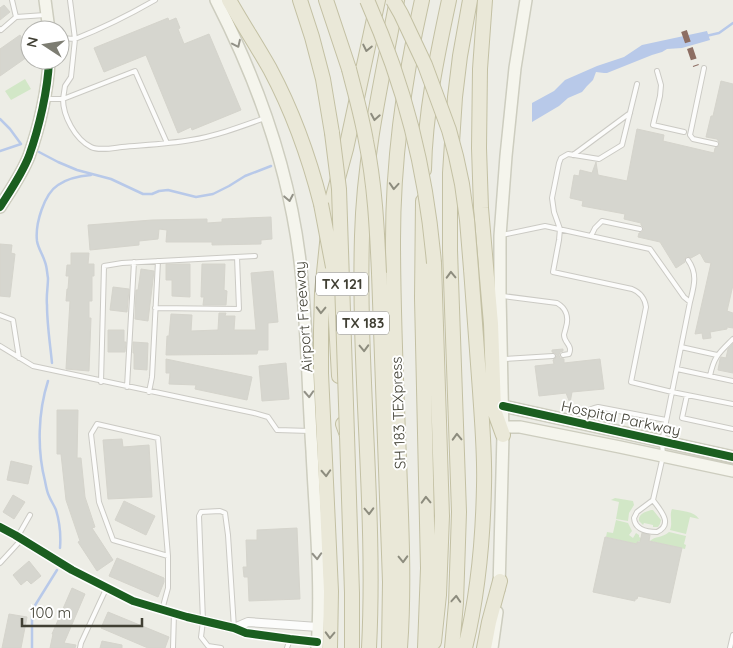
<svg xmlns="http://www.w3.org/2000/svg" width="733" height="648" viewBox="0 0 733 648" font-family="Quicksand,sans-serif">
	<rect width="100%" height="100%" fill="#edede6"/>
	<path fill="#d2e7c7" d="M25,79L31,89L11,100L5,91Z
		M615,498L633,501L634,505L629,513L628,521L616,519L619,502L611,500Z
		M672,509C681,511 694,511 699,519L690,517L686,534L670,530C673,522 669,516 672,509Z
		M651,510H653L661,520L660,524L658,527H653V525L644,523L643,525L639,521C638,514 645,512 651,510Z
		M616,520L628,523L632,531L629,535L633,538L636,533L639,535V537L641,538V542L639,541L637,544L606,537L607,532L613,533Z
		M669,532L686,536L684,544L686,545L685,549L650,541C655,536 662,538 669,532Z"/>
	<path fill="#b8c9e9" d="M707,31L710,40L682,48L667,49L662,52L652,55L607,73H604L596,72L593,80L587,86L582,92L568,98L559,106L532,122V103L554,91L565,80L597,66L624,57L642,45Z"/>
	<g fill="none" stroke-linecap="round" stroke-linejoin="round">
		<path stroke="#b8c9e9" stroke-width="2.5" d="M706,36L719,33L733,23
			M0,119L10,129L21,144L0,151
			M39,152L58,162L77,170L111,179L143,194H152L159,191L168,190L196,197L213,194L229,186L245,176L271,166
			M52,363C50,343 47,324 47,305C46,296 48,287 48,278C47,273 47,267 45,262C43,255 38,248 37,241C35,224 44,194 58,185C68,178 79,176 91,175
			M48,381C38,412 37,450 45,481C46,486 47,492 49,496C51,501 54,505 56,510C60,523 61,535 60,548
			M32,648V616L34,607L57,570"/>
	</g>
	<path fill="#d6d6cf" stroke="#d5d4cc" d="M4,5L10,12L0,20V8Z
		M168,18L169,21L176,18L180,28L178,29L184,44L209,34L241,110L192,130L191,127L178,133L146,55L104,72L94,48Z
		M20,35L30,51V55L0,76V49Z
		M721,81L733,84V285L727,311L733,313V328L727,327V329L710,332L711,338L703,339L702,333L695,334L711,263L705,262L700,253L691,258L688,256L686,257L684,260L685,262L676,268L660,242L638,237L639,233L642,232L644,229L643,227L641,225V223L624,219L625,214L582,206L583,201L570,198L574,175L579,176L580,170L592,173L596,162L598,175L627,181L637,129L664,135L663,141L714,153L715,148L719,146V142L717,139L706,137L711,116H713Z
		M271,217L272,239L261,240V244L212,245V242H166L167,230L159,229L158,239L139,241V245L90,250L88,225L152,220L207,219V223L222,222V219Z
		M0,244L12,245L11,253L15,254L10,297L0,296Z
		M71,253H89L88,264H94V276H92V301H89V318H91L89,371L66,369L70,301H66L67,289H68L69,276H66L67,265H71Z
		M166,264H190V297L172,296V280H166Z
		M202,264H225L224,290L227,291L226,305H203L204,297H201Z
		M141,269L154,271L148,321L135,319L136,290H138Z
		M273,271L278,322L268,323V350H258L257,354L166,355L167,336H169L171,314L192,315L191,331L218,330L219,313H226L225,316H235L234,330H256L251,273Z
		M113,287L129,289L127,312L110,310Z
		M108,330H124V342H126L125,352H108Z
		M133,342L148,343L147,370L134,369V353H133Z
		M733,344V373L718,370L720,359L721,357L726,358L728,349Z
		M563,349V351L560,352L559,355L560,358L564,359V363L600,359L604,389L572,392L570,403L566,393L539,396L535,366L554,364L553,360L556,358L557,355L555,353L552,352V350Z
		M166,359L252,377L247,400L195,389L196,385L169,384L170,373H166Z
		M286,363L289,399L262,401L259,366Z
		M57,410H78L77,458H81L85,497L95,527L92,528L113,560L97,571L78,542L80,541L66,500L61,454H57Z
		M122,439L123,447L149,445L152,497L108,499L103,440Z
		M11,461L32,466L28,484L7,480Z
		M13,495L25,502L14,519L3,512Z
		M124,501L155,516L146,535L115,520Z
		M297,528L300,599L249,601L248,577H244L243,567H247L246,540H257V530Z
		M642,533L650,535L649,541L682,548L670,603L638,596L637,599H635V601L593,592L605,537L637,544V542H640Z
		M117,558L164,578V582L158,597L109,576Z
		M29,561L41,576L31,584L27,580L21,585L13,575Z
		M72,588L85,594L64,643L76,645L75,648H50L53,634H52Z
		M108,612L169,637L165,648H148L101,628Z
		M9,614L27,617L21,648H2Z
		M102,641L122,645V648H100Z"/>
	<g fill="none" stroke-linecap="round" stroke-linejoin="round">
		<g stroke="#cbcac4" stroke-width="6">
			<path id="lane" d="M12,0L16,17L45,15
				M0,29L1,30L16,17
				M60,38L75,39L70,0
				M704,68L690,135L693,139L716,144
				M657,71L661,85L660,96L653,125L684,132
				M637,84L622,145L599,159L568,154L561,158L559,163L552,198L554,212L560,229L559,240L553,272L632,289C640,292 645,299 646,307L631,382L672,392L733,404
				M45,99H63C63,116 75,139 91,147C99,151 113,148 122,147C144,145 168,144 191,140C216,136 240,127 265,118
				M63,99L135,71L167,143
				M63,99L65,86L71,77L75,39C103,28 129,15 155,0
				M573,155L630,113
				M502,235L545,226L650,249L684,297L690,302L662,442L663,456L653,500L637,512L634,518C635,530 647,532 657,532C674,524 660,510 653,500
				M591,236L595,228L602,221L640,229
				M688,260C698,274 694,286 690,302
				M503,296L557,303C566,308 569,317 566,327C566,328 564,334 564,335C564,343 573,345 569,354L563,355
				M155,308L239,309L237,257
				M0,315L13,320L19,358
				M0,346L33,366L254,413L268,417L277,430L310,431
				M681,347L717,355
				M504,359L553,356
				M677,369L733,381
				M710,376C714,356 719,353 733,339
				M101,382L104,266L122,263L255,256
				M127,387L134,262
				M149,392L152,377L158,261
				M687,395L682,418L733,429
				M581,422C585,413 588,409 598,407L666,420
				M18,536L30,515
				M0,563L22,539
				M162,610L168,588V556L158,438L97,424L91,434L99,502L113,540L168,556
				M80,648L81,643L106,589
				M173,648L174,613
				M221,648L208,646L201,637L203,621L199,516L201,512L220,511L225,513L228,535L234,628
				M287,648L290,639
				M730,648L733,635"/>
		</g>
		<g stroke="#cbcac4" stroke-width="10">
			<path id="street" d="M0,527L15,535L72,570L133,601L187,617L234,628L246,633L290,639L317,642
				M234,628L248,622L318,627"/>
		</g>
		<g stroke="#cdcdbf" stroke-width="14">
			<path id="secondary" d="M45,0L49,30
				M216,0C259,84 291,175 301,270C307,330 308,391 312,451C315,516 322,583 317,648
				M0,207C10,191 22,174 29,156C39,128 48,90 49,60
				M503,406L733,457
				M503,427H520L620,447L733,471
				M499,589L503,435L500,295V236L506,156L515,68L526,0
				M492,648L497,612"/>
		</g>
		<g stroke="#c3c0a3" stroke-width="16">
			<path id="highway" d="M229,0C242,23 257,46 270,69C293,112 309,157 321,204
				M300,0L312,37L323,79L332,133
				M326,0L349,69
				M485,0L480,69L479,148L481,208L491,324L494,410L503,435
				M424,170C425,113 437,56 449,0
				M423,201L422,298L428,568L425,648
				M333,267L339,376
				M379,273L390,582L389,648
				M343,424L347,435L352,593V648
				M434,642L439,595L442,516L434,263
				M330,648L331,591L321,373V330L322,292L331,204L346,149L378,0
				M369,648C376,511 358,373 362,236C364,156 382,78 397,0
				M400,648C404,594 402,540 400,486C397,404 393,322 393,240C393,159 404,79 422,0
				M452,648L456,603L459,512L450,250V173L455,97L460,56L470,0
				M465,648C478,595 483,540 484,486C485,454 482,422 480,391C477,350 474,309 471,269
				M484,648L489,622L500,581"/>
		</g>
		<use href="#lane" stroke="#fcfcfb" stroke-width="4"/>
		<use href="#street" stroke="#fcfcfb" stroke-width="8"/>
		<use href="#secondary" stroke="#f5f5ed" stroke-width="11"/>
		<use href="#highway" stroke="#eae8d8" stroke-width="14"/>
		<g stroke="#c3c0a3" stroke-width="16" stroke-linecap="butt">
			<path id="highway-bridge" d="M367,0C405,86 426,169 434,263
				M393,0L401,14L425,65L449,130L456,156L462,184L467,220L471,269
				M349,69C355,93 362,117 366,141C375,185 377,229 379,273
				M332,133L339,189L347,435
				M321,204L333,267"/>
		</g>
		<use href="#highway-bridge" stroke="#eae8d8" stroke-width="14"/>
		<path stroke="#8d6e63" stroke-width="6" stroke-dasharray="12 6" stroke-linecap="butt" d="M684,31L696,66"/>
		<g stroke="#fff" stroke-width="11">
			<path id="cycleway" d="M0,207C10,191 22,174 29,156C39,128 48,90 49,60
				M503,406L733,457
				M0,527L15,535L72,570L133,601L187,617L234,628L246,633L290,639L317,642"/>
		</g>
		<use href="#cycleway" stroke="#1b5e20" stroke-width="8"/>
	</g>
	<defs><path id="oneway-chevron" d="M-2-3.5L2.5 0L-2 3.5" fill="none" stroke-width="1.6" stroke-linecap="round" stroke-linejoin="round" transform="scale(1.25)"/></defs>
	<g stroke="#929187">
		<use href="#oneway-chevron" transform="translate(237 44) rotate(65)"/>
		<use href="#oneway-chevron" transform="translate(289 198) rotate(79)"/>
		<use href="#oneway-chevron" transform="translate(309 394) rotate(87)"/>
		<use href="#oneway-chevron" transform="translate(317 556) rotate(87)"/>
	</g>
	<g stroke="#8d8c7e">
		<use href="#oneway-chevron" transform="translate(367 48) rotate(102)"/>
		<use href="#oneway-chevron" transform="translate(375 117) rotate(100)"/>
		<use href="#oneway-chevron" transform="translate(394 186) rotate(94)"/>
		<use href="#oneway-chevron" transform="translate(451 275) rotate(-92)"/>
		<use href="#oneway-chevron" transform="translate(321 310) rotate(92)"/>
		<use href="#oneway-chevron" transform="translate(364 348) rotate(88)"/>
		<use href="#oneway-chevron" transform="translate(457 437) rotate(-92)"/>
		<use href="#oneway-chevron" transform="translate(326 473) rotate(87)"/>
		<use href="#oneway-chevron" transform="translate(426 500) rotate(-92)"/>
		<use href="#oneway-chevron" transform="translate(369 511) rotate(88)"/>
		<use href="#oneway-chevron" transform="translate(403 559) rotate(88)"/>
		<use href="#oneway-chevron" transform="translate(456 599) rotate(-86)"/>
		<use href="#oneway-chevron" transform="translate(330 635) rotate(92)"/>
	</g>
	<g text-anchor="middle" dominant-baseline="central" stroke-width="4" stroke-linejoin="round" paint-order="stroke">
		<g fill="#fff" stroke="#7a7971" stroke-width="1">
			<rect x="316" y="272.5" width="52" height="23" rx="4"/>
			<rect x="337" y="311.5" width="52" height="23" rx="4"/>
		</g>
		<g font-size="14" font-weight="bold" fill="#414034">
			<text x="342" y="284">TX 121</text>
			<text x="363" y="323">TX 183</text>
		</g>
		<g font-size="15" fill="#414034" stroke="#fff">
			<text transform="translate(303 317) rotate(-94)">Airport Freeway</text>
			<text transform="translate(398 413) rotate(-92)">SH 183 TEXpress</text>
			<text transform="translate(621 418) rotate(12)">Hospital Parkway</text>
		</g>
	</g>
	<g transform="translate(45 45) rotate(282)"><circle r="24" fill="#ffffff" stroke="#b3b3ae"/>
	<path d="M0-4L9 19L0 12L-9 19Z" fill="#7d7d72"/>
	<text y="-8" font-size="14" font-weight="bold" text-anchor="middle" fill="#414034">N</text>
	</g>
	<path d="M22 618v8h120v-8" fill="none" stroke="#414034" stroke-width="2.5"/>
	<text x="30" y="618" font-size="15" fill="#414034" stroke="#ffffff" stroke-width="4" paint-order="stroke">100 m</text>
</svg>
